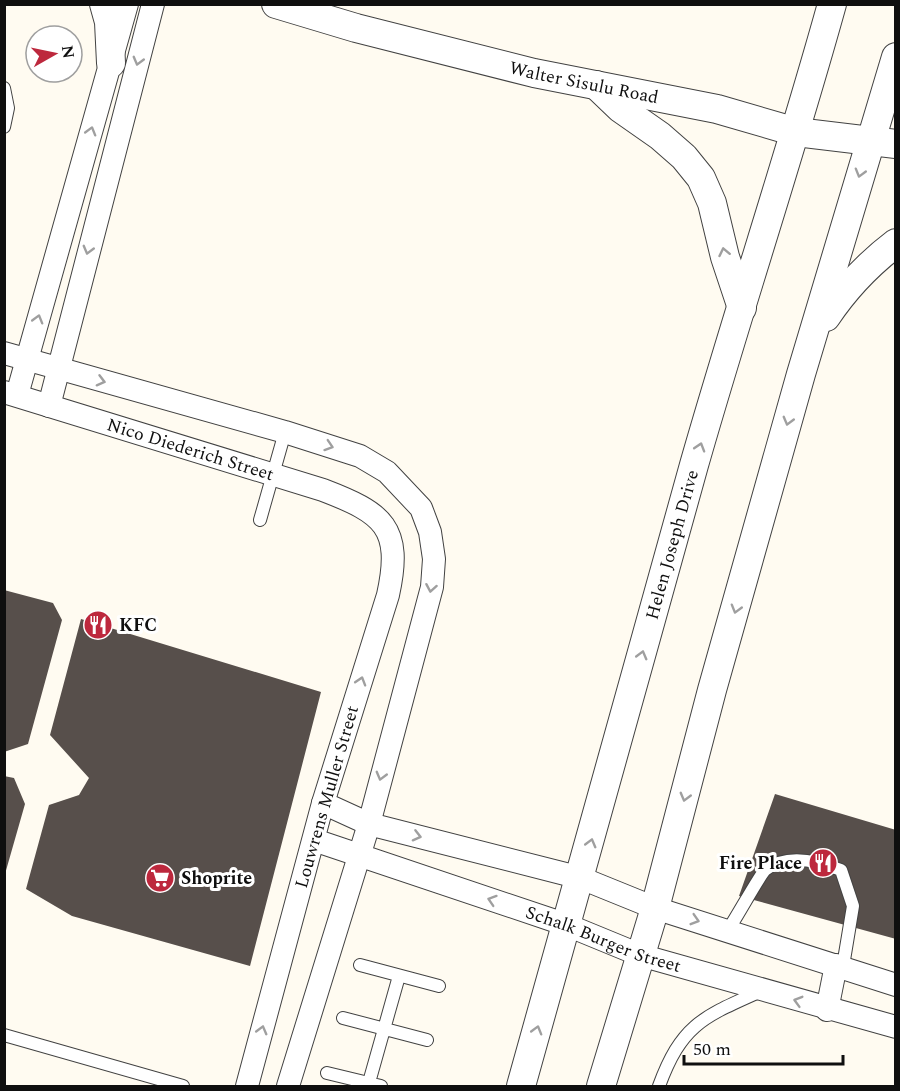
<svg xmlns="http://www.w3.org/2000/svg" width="900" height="1091" viewBox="0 0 900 1091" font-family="Spectral,serif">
	<rect width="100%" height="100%" fill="#fffbf1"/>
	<path fill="#574f4b" d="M4,590L53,603L62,620L28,744L4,752Z
		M81,619L321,692L250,966L72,916L26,889L49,805L79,795L89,778L50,735Z
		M4,776L14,778L25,804L5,874Z
		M775,794L896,830V939L739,896Z"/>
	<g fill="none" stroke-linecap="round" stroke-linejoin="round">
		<g stroke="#424242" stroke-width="14">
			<path id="service" d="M4,88L8,108L4,127
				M260,520L285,432
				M728,930C735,920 760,875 765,870C787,853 818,861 841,870L853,906L843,966
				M360,965L439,986
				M343,1018L427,1040
				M4,1035L183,1086
				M327,1073L381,1086
				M368,1086L399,976
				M659,1086C682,1024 703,1017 761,991"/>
		</g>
		<g stroke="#424242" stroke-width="24">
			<g id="minor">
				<path d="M4,353L285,432L360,456L387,472L421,508L430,532L434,559L432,587L369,824L288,1086"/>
				<path id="s1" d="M4,392L323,490C383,513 403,527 388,595L323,803L247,1086"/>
				<path d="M17,395L127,4"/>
				<path d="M49,406L153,4"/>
				<path d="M323,803L369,824L581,878L655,908L896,985"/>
				<path id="s2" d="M314,840L567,925L640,955L896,1027"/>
				<path d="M827,1010L836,965"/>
			</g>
		</g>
		<g stroke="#424242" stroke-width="30">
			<g id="tertiary">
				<path d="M104,4L109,22L111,63"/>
				<path id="s3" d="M276,4L356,28L534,73L717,109L796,132L896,144"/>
				<path d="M596,85L620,108L660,136L684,157L701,178L712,203L725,257L742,308"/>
				<path d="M826,317C846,287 867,265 896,243"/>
				<path id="s4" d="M521,1086C580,880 636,672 694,465C738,311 789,159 832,4"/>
				<path d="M601,1086L655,908L712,690L801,374L896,57"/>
			</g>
		</g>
		<use href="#service" stroke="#fff" stroke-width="12"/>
		<use href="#minor" stroke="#fff" stroke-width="22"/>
		<use href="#tertiary" stroke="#fff" stroke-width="28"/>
	</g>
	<defs><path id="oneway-chevron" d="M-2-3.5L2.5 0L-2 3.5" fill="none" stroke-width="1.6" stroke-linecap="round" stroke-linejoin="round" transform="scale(1.5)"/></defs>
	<g stroke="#9f9f9f">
		<use href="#oneway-chevron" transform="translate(138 61) rotate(105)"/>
		<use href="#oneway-chevron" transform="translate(91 131) rotate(-74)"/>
		<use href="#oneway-chevron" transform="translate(860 173) rotate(106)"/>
		<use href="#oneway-chevron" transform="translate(88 250) rotate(105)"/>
		<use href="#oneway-chevron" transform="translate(724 252) rotate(-102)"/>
		<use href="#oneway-chevron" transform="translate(38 319) rotate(-74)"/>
		<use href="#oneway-chevron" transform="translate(101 381) rotate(15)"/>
		<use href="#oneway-chevron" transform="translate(788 421) rotate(105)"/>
		<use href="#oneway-chevron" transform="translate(329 446) rotate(18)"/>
		<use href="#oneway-chevron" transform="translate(700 447) rotate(-73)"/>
		<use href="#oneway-chevron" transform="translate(431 588) rotate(100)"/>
		<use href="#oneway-chevron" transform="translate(736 609) rotate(106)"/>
		<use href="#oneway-chevron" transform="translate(642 655) rotate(-75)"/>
		<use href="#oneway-chevron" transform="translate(361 681) rotate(-73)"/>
		<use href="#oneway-chevron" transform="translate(381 776) rotate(105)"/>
		<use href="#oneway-chevron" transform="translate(685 797) rotate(105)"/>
		<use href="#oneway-chevron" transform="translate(417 836) rotate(14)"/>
		<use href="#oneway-chevron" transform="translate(591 843) rotate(-75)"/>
		<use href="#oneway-chevron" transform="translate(492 900) rotate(-162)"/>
		<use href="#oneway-chevron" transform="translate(695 920) rotate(17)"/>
		<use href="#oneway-chevron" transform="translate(798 1001) rotate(-164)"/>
		<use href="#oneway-chevron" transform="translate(262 1030) rotate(-75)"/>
		<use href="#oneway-chevron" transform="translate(537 1030) rotate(-74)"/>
	</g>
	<defs>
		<g id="restaurant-disc" transform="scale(1.5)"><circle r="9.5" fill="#bd283d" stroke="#fff"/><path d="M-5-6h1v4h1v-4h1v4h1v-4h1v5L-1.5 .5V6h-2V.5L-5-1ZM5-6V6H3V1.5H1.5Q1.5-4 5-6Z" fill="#fff"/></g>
		<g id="supermarket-disc" transform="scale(1.5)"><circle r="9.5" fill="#bd283d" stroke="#fff"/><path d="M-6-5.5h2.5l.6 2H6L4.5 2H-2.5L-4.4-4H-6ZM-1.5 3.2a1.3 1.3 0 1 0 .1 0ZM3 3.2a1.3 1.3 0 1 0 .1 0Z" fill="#fff"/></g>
	</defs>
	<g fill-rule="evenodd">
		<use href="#restaurant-disc" x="98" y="625"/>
		<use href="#restaurant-disc" x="823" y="863"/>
		<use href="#supermarket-disc" x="160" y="878"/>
	</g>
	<g text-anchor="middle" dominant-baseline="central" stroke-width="6" stroke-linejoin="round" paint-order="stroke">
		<g font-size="18" fill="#0f0f0f" stroke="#fff">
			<text stroke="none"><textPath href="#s3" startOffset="318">Walter Sisulu Road</textPath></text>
			<text stroke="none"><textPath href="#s1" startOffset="195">Nico Diederich Street</textPath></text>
			<text stroke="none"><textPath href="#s4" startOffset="562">Helen Joseph Drive</textPath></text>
			<text transform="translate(327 797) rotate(-74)">Louwrens Muller Street</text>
			<text stroke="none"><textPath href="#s2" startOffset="306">Schalk Burger Street</textPath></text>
		</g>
		<g font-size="18" font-weight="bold" fill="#0f0f0f" stroke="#fff" text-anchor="start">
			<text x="119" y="625">KFC</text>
			<text x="802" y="863" text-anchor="end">Fire Place</text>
			<text x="181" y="878">Shoprite</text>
		</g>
	</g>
	<rect width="900" height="1091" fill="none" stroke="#0f0f0f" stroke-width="12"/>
	<g transform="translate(54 54) rotate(81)"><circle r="28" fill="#ffffff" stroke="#9f9f9f" stroke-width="1.5"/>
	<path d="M0-4.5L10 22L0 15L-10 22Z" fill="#bd283d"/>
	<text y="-9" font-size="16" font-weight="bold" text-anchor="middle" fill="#0f0f0f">N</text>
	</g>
	<path d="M684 1055v9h159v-9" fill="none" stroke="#0f0f0f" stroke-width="3"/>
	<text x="693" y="1055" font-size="18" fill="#0f0f0f" stroke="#ffffff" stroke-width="4.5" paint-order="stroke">50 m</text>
</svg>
